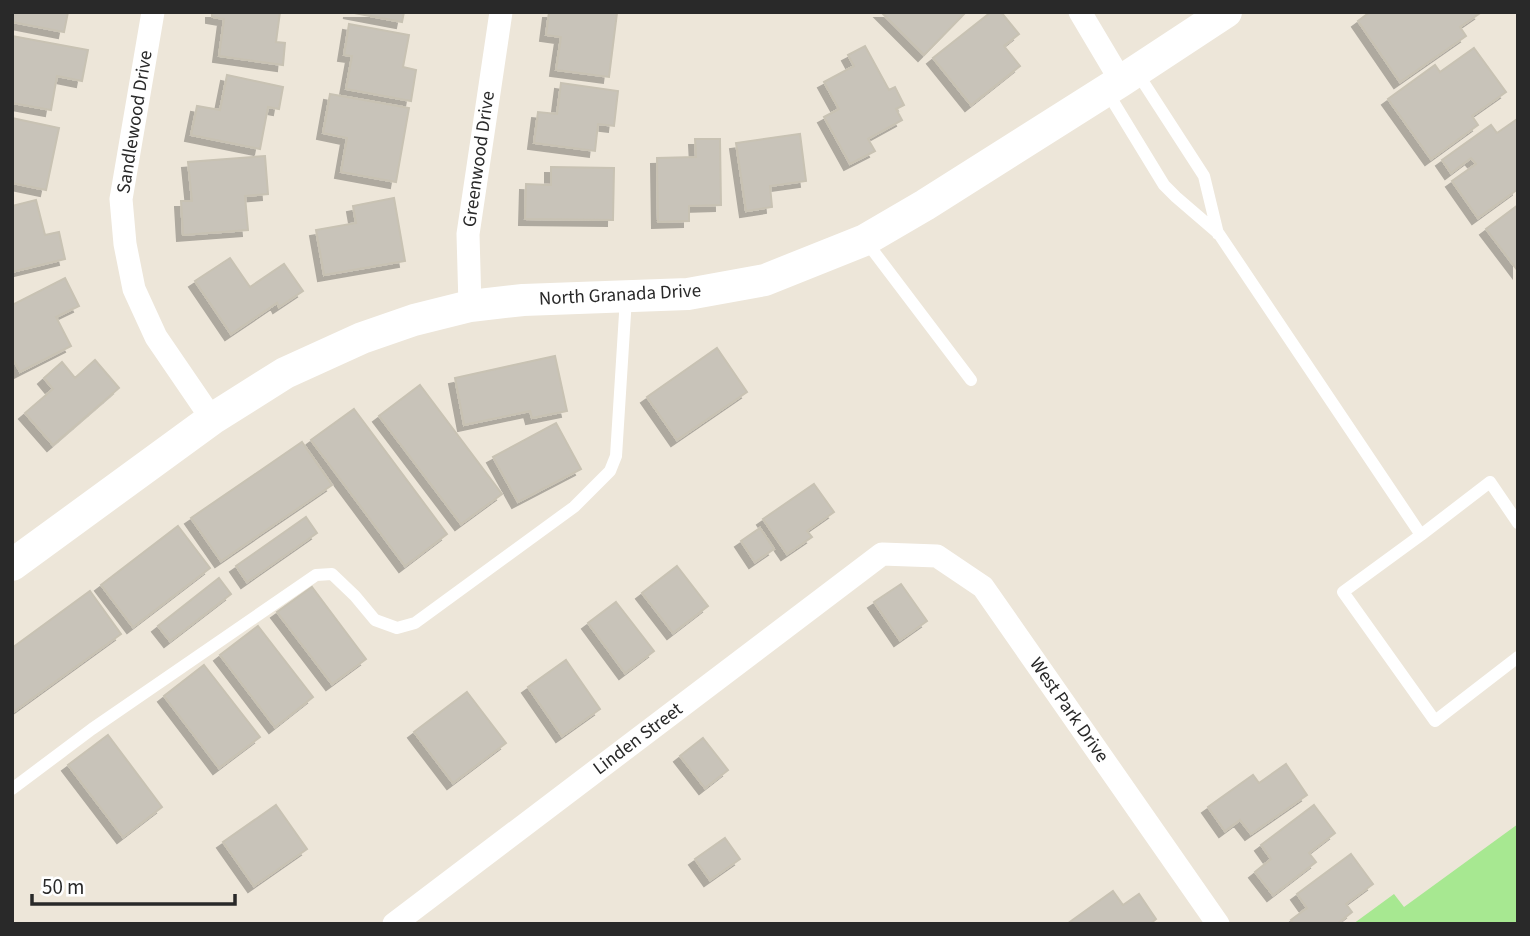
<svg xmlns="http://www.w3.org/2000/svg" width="1530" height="936" viewBox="0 0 1530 936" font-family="'Source Sans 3',sans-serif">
	<defs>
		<filter id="shadow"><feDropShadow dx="-6" dy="6" stdDeviation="0" flood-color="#0004"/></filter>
	</defs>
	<rect width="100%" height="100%" fill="#ede6d9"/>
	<path fill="#a7e891" d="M1518,824V924H1353L1394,894L1404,907Z"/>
	<path fill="#c8c3b9" stroke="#c8c2b3" stroke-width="2" filter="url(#shadow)" d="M12,12H68L64,32L12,22Z
		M212,12H280L276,42L285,43L283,65L219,56L224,19L212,17Z
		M349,12H404L402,22Z
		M549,12L617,13L609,77L556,70L561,37L546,35Z
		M881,12H966L924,55Z
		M991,12H1001L1019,34L1004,46L1020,66L971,105L933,58Z
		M1370,12H1479L1480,13L1460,27L1466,36L1400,82L1358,21Z
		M349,24L409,35L403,67L416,70L411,101L346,89L352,56L344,55Z
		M12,36L88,50L82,81L57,76L51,110L12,103Z
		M865,46L889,90L895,87L904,105L896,109L902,120L868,139L875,151L850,164L824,117L839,109L824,82L854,66L848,55Z
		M1474,48L1506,92L1472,116L1478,125L1431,159L1388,99L1435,65L1440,72Z
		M227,75L283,87L279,109L268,107L260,149L191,135L197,106L220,110Z
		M561,83L618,91L614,126L598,124L595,151L534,143L538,112L557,114Z
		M330,94L409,108L396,182L341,172L347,138L323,133Z
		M12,118L59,128L46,190L12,183Z
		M1516,120L1518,123V189L1478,218L1452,181L1476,164L1471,158L1451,173L1442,160L1491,125L1497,133Z
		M800,134L806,181L770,186L772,207L746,211L736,143Z
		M695,139H720L721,205L689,206V221L658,222L657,158L696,157Z
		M265,156L268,194L245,196L248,230L183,235L181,201H192L188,162Z
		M551,167L614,168L613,220L525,219L526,184L551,185Z
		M394,198L405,261L324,275L316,230L356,223L353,206Z
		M36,200L45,235L59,232L65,259L12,272V206Z
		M1518,205V271L1486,229Z
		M230,258L250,287L284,264L303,291L279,307L277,303L231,334L195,281Z
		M65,278L79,306L56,317L71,346L20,372L12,357V305Z
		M717,348L747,392L677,440L647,397Z
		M555,356L567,411L532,418L530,411L464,425L455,378Z
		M95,360L119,388L53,445L25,413L53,389L44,378L62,362L75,378Z
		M420,385L502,494L461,524L379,416Z
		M354,409L447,534L405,566L311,440Z
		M556,423L581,469L518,502L493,457Z
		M302,442L332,485L221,561L191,518Z
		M814,484L834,512L807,531L812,537L787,554L763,519Z
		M306,517L317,533L247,582L236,566Z
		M178,526L210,568L133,627L101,585Z
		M760,528L774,549L755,562L741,541Z
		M677,566L708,606L673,633L642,593Z
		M219,578L231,594L170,641L158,626Z
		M901,584L927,621L900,640L874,602Z
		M312,587L366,659L332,684L277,612Z
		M90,591L121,634L12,713V648Z
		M616,602L654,651L625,673L588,623Z
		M258,626L313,697L275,727L220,655Z
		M566,660L600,709L562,736L528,687Z
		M204,665L260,737L219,768L164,696Z
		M467,692L506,743L453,783L414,732Z
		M108,735L162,807L123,837L68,765Z
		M703,738L728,770L705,788L680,756Z
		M1286,764L1307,795L1251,834L1240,820L1225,831L1208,807L1253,775L1259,783Z
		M276,805L307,849L254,886L223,842Z
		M1314,805L1335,833L1309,853L1316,862L1273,895L1255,872L1271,859L1261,845Z
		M725,838L740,859L710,880L695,859Z
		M1351,854L1373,884L1346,904L1352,912L1337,924H1294L1291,920L1307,908L1297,894Z
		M1113,891L1123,905L1139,894L1156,919L1150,924H1067Z"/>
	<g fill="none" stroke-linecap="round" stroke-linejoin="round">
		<path stroke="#fff" stroke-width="12" d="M1136,71L1204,176L1218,234
			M1106,90L1164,185L1176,197L1219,234L1421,535
			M865,240L971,380
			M1518,523L1490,482L1421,535L1343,592L1435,721L1518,657
			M12,789L92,729L316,575L332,574L355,596L375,620L397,628L415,623L574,507L610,471L616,456L626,298"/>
		<path stroke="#fff" stroke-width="23" d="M153,12L121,199L125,244L134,289L156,337L212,419
			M1080,12L1121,81
			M470,306L468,234L501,12
			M394,924L882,554L937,556L983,587L1218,924"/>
		<path stroke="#fff" stroke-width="32" d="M12,565L212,419L285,373L362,338L414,320L470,306L523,300L688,294L765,280L865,240L925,205L1121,81L1226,12"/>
	</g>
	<g text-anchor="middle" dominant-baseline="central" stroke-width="5" stroke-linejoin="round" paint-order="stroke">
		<g font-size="19" fill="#292929" stroke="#fff">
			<text transform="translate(135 122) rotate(-81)">Sandlewood Drive</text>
			<text transform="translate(479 159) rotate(-82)">Greenwood Drive</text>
			<text transform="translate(620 295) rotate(-3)">North Granada Drive</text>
			<text transform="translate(1069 710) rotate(55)">West Park Drive</text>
			<text transform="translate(638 739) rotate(-37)">Linden Street</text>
		</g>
	</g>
	<rect width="1530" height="936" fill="none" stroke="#292929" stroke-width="28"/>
	<path d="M32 894v10h203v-10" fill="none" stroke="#292929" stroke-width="3.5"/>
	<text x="42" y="894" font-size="21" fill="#292929" stroke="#ffffff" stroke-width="5" paint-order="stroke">50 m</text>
</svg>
